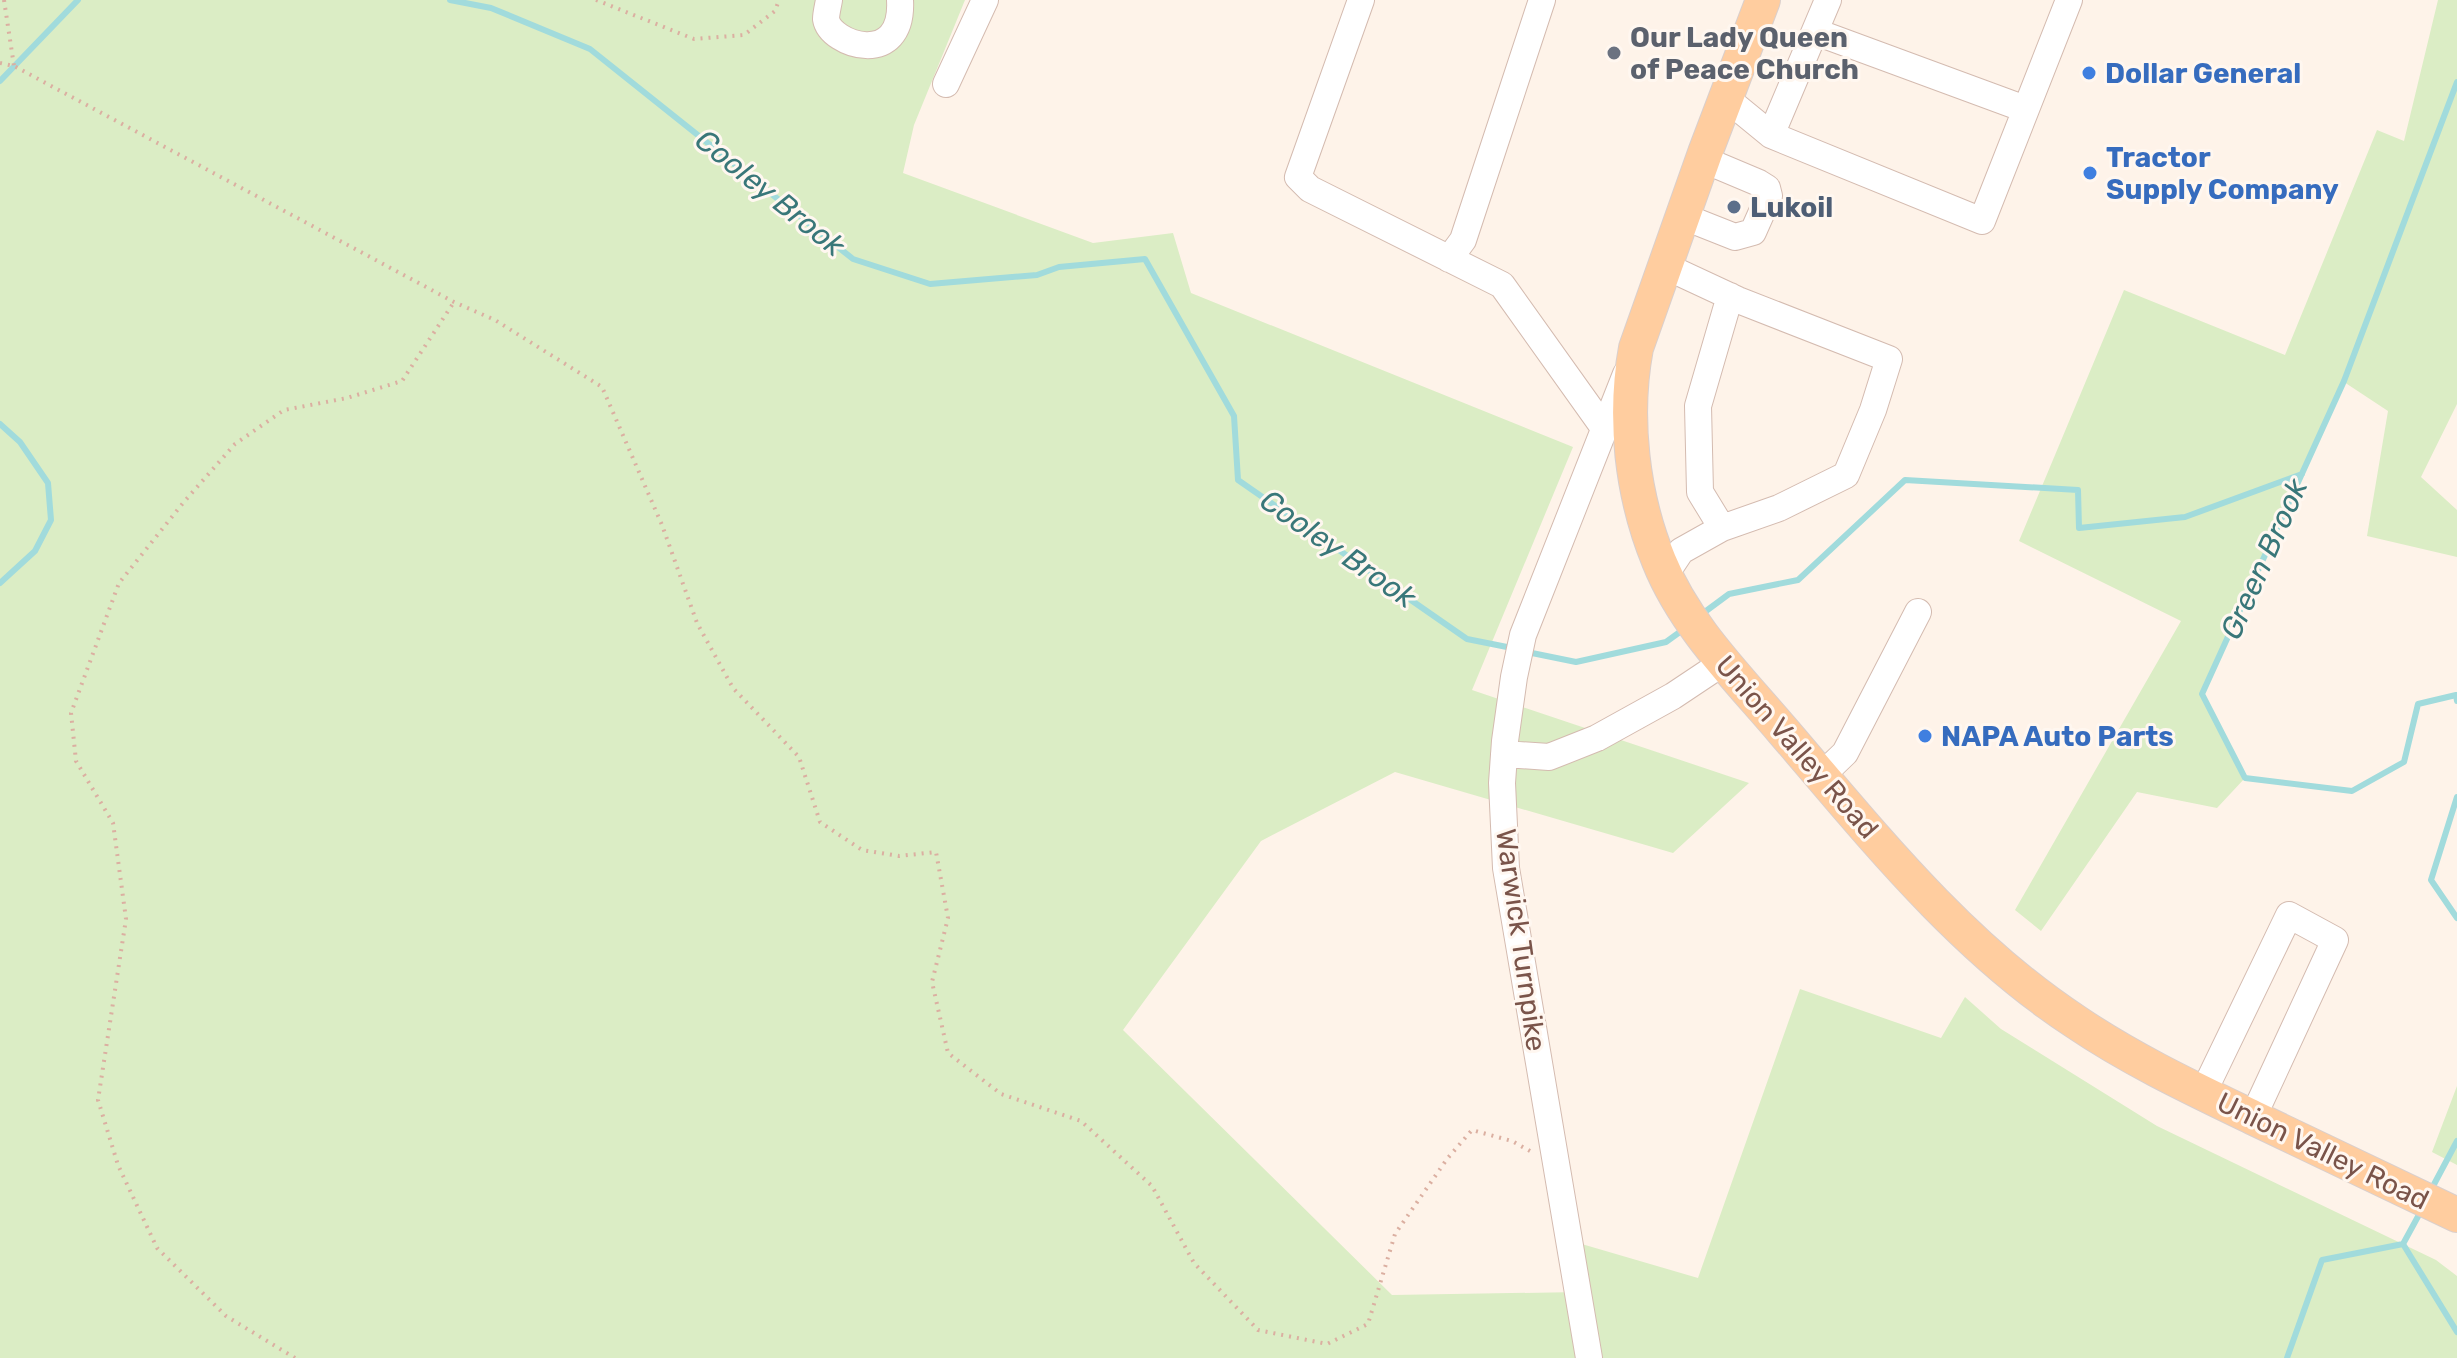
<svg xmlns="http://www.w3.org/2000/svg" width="2457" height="1358" viewBox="0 0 2457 1358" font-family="Rubik,sans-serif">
	<rect width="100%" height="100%" fill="#fef3e9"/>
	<path fill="#dbedc5" d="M0,0H965L914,125L903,173L1093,243L1173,233L1191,293L1573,447L1472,690L1749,783L1673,853L1395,772L1261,841L1123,1030L1392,1295L1579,1292L1568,1240L1698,1278L1800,989L1941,1038L1965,997L2001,1029L2157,1126L2436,1260L2457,1276V1358H0Z
		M2438,0H2457V404L2421,477L2457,510V557L2367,536L2388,411L2344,382L2203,694L2245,778L2217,808L2137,792L2041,931L2015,910L2181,621L2019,541L2124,290L2285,355L2377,130L2404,141Z
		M2457,1086V1165L2432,1152Z"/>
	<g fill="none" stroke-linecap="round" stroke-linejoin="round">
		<path stroke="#a1dbdc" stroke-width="6" d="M450,0L491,8L590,49L853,259L930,284L1037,275L1059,267L1145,259L1234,416L1238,480L1467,639L1512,648
			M0,81L78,0
			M2457,82L2344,381L2202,694L2245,778L2352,791L2404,762L2418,704L2456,695L2457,701
			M0,424L20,442L48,483L51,520L35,551L0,583
			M1702,614L1729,594L1798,580L1905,480L2078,490L2079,528L2185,517L2302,474
			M1527,652L1576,662L1666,642L1684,629
			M2457,797L2431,880L2457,918
			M2431,1190L2457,1141
			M2421,1211L2403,1244L2457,1332
			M2287,1358L2322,1260L2403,1244"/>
		<g stroke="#d4bbb0" stroke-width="28">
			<path id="minor" d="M829,0C828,6 826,14 826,19C830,45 904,69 900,0
				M1361,0L1298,177L1310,189L1502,285L1604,428
				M1816,32L2025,109
				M946,84L985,0
				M1727,99L1771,135L1982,221L2069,0
				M1771,135L1828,0
				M1682,216L1735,237L1753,232L1769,196L1767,188L1759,183L1702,159
				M1449,259L1463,240L1542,0
				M1665,266L1738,300L1889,359L1873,410L1846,475L1779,508L1722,528L1681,551L1665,575
				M1722,528L1700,492L1698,406L1730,296
				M1504,754L1549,757L1597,738L1673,696L1724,662
				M1821,776L1845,753L1918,612
				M2203,1093L2289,915L2335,940L2253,1117
				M1589,1358L1506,868L1502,783L1505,741L1514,677L1523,635L1626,374"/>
		</g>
		<g stroke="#dacfcc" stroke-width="36">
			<path id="major" d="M1763,0L1705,153L1636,348C1623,417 1632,496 1659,561C1685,626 1738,678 1783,731C1872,835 1960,946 2076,1022C2132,1060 2194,1089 2256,1119C2323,1151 2390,1183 2457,1215"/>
		</g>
		<path stroke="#dbafa1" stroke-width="4" stroke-dasharray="2 6" stroke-linecap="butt" d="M4,0L14,66
			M596,0L694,39L744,35L775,11L779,0
			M0,63L14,66L454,302L495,320L602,387L662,525L697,623L733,688L799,757L820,822L862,850L899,856L936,852L948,918L932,982L948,1053L1001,1094L1081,1121L1152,1186L1194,1263L1258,1330L1327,1344L1368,1324L1395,1234L1447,1159L1472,1130L1512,1141L1530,1151
			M295,1358L226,1316L157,1248L118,1165L98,1100L126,919L113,823L76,761L71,713L119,583L183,503L235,444L284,410L347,398L402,381L454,302"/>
		<use href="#minor" stroke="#fff" stroke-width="26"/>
		<use href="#major" stroke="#ffcd9f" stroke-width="34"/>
	</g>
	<circle fill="#6b7280" stroke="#fff7f0" stroke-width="3" cx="1614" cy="53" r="8"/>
	<g fill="#3f7fe0" stroke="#fff7f0" stroke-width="3">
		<circle cx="2089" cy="73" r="8"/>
		<circle cx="2090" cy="173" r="8"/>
		<circle cx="1925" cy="736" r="8"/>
	</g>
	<circle fill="#5c6f8a" stroke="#fff7f0" stroke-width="3" cx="1734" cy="207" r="8"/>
	<g text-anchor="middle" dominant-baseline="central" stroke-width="6" stroke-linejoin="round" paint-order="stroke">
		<g font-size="28" font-weight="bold" fill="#5b616d" stroke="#fff7f0" text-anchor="start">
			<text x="1630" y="37">Our Lady Queen<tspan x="1630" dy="32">of Peace Church</tspan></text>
		</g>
		<g font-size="28" font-weight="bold" fill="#366cbe" stroke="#fff7f0" text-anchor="start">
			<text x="2105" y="73">Dollar General</text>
			<text x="2106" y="157">Tractor<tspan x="2106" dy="32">Supply Company</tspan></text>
			<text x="1941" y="736">NAPA Auto Parts</text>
		</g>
		<g font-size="28" font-weight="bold" fill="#4e5e75" stroke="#fff7f0" text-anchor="start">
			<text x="1750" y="207">Lukoil</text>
		</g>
		<g font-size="28" fill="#7a544a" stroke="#fff7f0">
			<text transform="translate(1797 747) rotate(49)">Union Valley Road</text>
			<text transform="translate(1521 940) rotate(82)">Warwick Turnpike</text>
			<text transform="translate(2323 1151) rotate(26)">Union Valley Road</text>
		</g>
		<g font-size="30" font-style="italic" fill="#397779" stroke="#fff7f0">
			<text transform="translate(770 193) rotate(39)">Cooley Brook</text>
			<text transform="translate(1338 549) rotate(35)">Cooley Brook</text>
			<text transform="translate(2264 559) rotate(-66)">Green Brook</text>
		</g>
	</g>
</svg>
